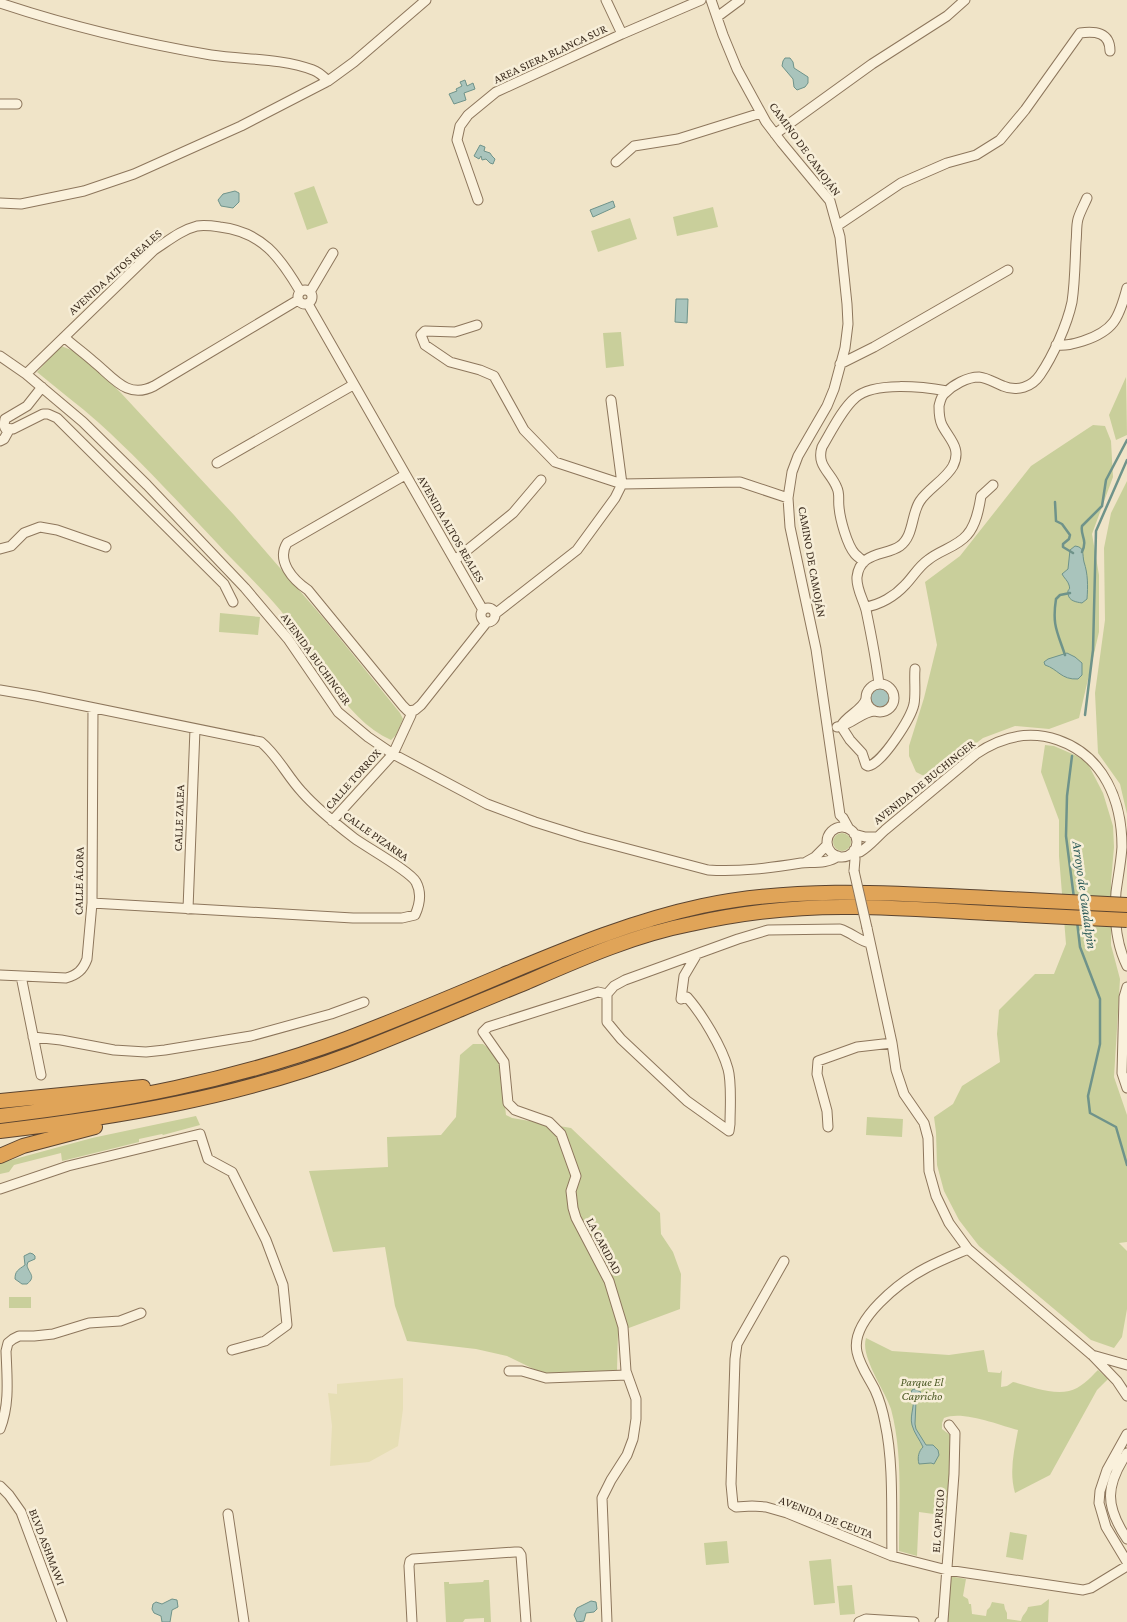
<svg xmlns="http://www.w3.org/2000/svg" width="1127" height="1622" viewBox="0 0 1127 1622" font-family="'Crimson Pro',serif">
	<rect width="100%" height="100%" fill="#f0e4c8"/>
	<path fill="#e6deb5" d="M403,1378V1409L398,1446L369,1462L330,1466L332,1426L328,1393L337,1394V1384Z"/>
	<path fill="#c9cf9b" d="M314,186L328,223L307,230L294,193Z
		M713,207L718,227L677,236L673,217Z
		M630,218L637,239L598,252L591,231Z
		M621,332L624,366L606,368L603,333Z
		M61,346L74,351L88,361L121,393L234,515L325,620L400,713L403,719L396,735L391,740C343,719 313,651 281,611C261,587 237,565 216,542C178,502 140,460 99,423C79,405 57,389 37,372Z
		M1126,377L1127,435L1116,440L1109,415Z
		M1093,425L1105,426L1111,441L1113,477L1092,534L1099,575V632L1079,718L1049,729L1015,726L983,738L933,776H924L916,772L909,756V746L924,698L937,645L925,582L960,556L1031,466Z
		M1127,481V814L1120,784L1098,753L1095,693L1105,620L1104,548L1111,513Z
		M220,613L260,617L258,635L219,632Z
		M1045,745L1054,746L1077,756L1088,764L1103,793L1113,826L1114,847L1111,882V945L1120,979L1114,1077L1127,1115V1242L1119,1243L1127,1251V1309L1122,1337L1114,1348L1091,1340L979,1246L959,1220L944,1191L937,1165L936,1132L934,1117L953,1104L962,1086L1000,1062L997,1034L999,1010L1035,974H1054L1066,944L1059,856V820L1041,772Z
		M833 842a9 9 0 1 1 18 0a9 9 0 1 1-18 0Z
		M473,1044H483L493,1052L502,1064V1081L506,1115L512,1118L571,1128L660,1213L661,1234L673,1252L681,1274L680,1309L618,1332L617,1371L544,1374L507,1356L476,1349L407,1341L395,1306L385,1247L333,1252L309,1171L388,1167L387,1137L441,1135L456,1117L460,1055Z
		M196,1116L200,1125L163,1135L162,1134L139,1139V1142L62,1161L61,1153L14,1165L9,1172L0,1174V1163L92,1138Z
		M867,1117L903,1119L902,1137L866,1135Z
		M9,1297H31V1308H9Z
		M866,1338L892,1351L949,1355L984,1350L988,1372L1000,1373L1002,1370L1001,1387L1007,1386L1013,1382C1030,1386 1051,1395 1069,1391C1080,1389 1090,1378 1098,1370L1108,1379L1097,1390L1050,1475L1015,1493C1009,1472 1014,1451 1018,1430C999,1425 962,1410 944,1418L942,1423V1429L950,1435L951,1439L948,1516L919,1512L917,1556L899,1551C899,1504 903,1454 891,1409C885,1390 860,1357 866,1338Z
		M1010,1532L1027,1535L1023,1560L1006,1557Z
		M727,1541L729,1563L706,1565L704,1543Z
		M831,1559L835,1603L814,1605L809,1561Z
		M949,1576L966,1579L963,1596L968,1599L969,1604H971L972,1614L986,1616L987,1610L990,1607L992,1602L1004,1604L1005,1609L1007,1613V1619L1021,1621C1022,1614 1027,1613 1028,1607L1041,1605L1049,1599L1048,1622H947Z
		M484,1580H489L491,1622H484V1618L465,1619L463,1622H446L444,1582H449V1584L483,1582Z
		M852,1585L855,1614L840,1615L837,1586Z"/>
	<path fill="#a9c4bc" stroke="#6f938a" d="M785,58H790L793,62L794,68L808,77V83L805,87L797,90L794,87L793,79L782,66L783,61Z
		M465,80L467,86L473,83L475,89L464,93L466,100L454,104L449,94L457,91L456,89L462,86L460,82Z
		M480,145L485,147L484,151L490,153L492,156L495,159L493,164L490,163L486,159L482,160L481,156L479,159L474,156Z
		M235,191L239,193V202L233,208L221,206L218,200L223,194Z
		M613,201L615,207L593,217L590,210Z
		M676,299H688L687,323L675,322Z
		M1075,546C1085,547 1082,554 1084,562C1088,574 1088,586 1087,599L1082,603C1076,602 1069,601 1068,594C1067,588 1071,591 1069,585C1068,581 1064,578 1062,574L1068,569L1070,550Z
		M1067,653L1075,657L1082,663V675L1078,679C1061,680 1058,669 1045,665L1044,662L1048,659Z
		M870 698a10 10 0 1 1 20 0a10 10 0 1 1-20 0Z
		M30,1253L33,1254L35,1256V1259L28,1262L27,1265C28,1273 37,1276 27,1284H22L15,1279C15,1271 18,1270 25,1265L24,1256Z
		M914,1389L921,1392L916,1401L915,1424L916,1429L926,1445H933L938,1450L939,1455L934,1464L931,1463L919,1464C917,1457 919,1451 923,1447C920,1440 914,1433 912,1425C909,1414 917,1404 911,1393L912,1390Z
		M172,1599L177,1600L178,1607L172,1610L170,1622H162L161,1616L154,1613L152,1609L153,1604L156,1602L162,1604Z
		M591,1601L596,1602L597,1609L594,1612L586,1613L584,1621L577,1622L574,1615L577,1608Z"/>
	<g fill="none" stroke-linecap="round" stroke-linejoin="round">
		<path stroke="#6f938a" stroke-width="2.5" d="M1055,502L1056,521L1062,524L1070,535L1069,539L1063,544V547L1073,553
			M1082,552C1088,539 1080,536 1082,526L1102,506L1106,480L1127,440
			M1065,655C1057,631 1052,625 1056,599L1060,595L1070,593
			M1085,715L1093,650L1096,531L1127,460
			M1072,756L1067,796L1066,836L1074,898
			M1077,921L1080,947L1100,999V1044L1088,1096L1090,1113L1116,1127L1127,1165"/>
		<g stroke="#8d765c" stroke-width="11">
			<path id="minor" d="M711,0L723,35L737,69L766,122L782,143L830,201L840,237L847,304L848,324L845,348L834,389L827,406L798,456L792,472L788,498L790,527L816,649L840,815L843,818L849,829
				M0,3C69,26 140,43 211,55C245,60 281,58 313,70C319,72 324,77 328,81
				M717,17L740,0
				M622,34L701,0
				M0,104H17
				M775,134L872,64L947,16L965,0
				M616,162L634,146L678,139L761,113
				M478,200L457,140L460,126L468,115L496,92L622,34L606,0
				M0,203L21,204L84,191L134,174L241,126L328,81L354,62L426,0
				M837,226L901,183L947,163L976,155L1000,140L1025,110L1080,33C1095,31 1110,32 1110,51
				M298 297a7 7 0 1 1 14 0a7 7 0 1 1-14 0Z
				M310,292L333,253
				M308,304L483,610
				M477,325L455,332L425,331L421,335L425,345L450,362L480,370L494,376L524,430L555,462L622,484L740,482L788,498
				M64,337C74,346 84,353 94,362C113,377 127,400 154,386L298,300
				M1056,345C1066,346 1073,344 1083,341C1114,331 1119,318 1127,288
				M0,356L26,374L83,422L147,485L245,588L288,639L338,712L368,737L393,754L487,804L535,822L583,837L708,870C740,872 770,868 801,863C813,862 828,864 838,856
				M840,364L874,347L1008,270
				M26,374L154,250C168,241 181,230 197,226C204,225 213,226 220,227C262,232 280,257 300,291
				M42,387L27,406L5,419L4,425L5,428L13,429L43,414H48L57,418L224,584L233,602
				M0,441L4,439L9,430
				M217,463L353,385
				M405,475L287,543C276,561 293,580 308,590L403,706L408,711L415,710L421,705L486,623
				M0,549L11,546L24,533L40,527L57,530L106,547
				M455,560L513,513L541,480
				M864,562C861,559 858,557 855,554C847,545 840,519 839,507C838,501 840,494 837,488C831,472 816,466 822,447C831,432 842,409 855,398C874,381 924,387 947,391
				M865,607C880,605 895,596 905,585C913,577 918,567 928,560C940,550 957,547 967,535C976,525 979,509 981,496L993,485
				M481 615a7 7 0 1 1 14 0a7 7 0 1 1-14 0Z
				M495,614L577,550L615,498L622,484L611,400
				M879,684C876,659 871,634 866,610C863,599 856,588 857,577C860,551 886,556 900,546C914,536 911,514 920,501C928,489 946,479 953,466C962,448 949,439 942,425C939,419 939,413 939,406C940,402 941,396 945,393C953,385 967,377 979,377C988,378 995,383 1003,386C1017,392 1032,387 1040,375C1053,356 1067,325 1072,302C1075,282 1075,262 1076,242C1077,235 1076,226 1078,219C1080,212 1084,205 1087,198
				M866 698a14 14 0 1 1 28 0a14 14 0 1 1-28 0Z
				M0,690L36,696L261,742C278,756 287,776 302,792C317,809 336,824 354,838C366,847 410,871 416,882C422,893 420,904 415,915L402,918H353L92,903
				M841,726L850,740L862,753L866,765L868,766C882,764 911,718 914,704C916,693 914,680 915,669
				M841,726C847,715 863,710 866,699
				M837,727C854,724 860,712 875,711
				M332,821L393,754L411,715L412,711
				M827 842a15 15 0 1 1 30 0a15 15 0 1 1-30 0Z
				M854,834L865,837H877
				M854,850L860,852C870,846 876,838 885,830L976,754C1001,737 1029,730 1058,740C1104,756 1122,801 1122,847C1121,862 1118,877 1116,892C1114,916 1116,944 1127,966
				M854,851L855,859L854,871
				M806,862L815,857L827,845
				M188,909L195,729
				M867,928L892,1043L896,1070L904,1094L924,1123L928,1138L929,1171L936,1196L949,1223L968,1249L1092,1355L1117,1381L1127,1396
				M697,954L684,976L681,999L687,997C702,1014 722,1047 728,1069C732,1083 730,1109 730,1124L729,1131L687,1101L621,1039L607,1022V994L614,986L625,980L738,939L768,930L840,929C851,932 859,941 870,943
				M0,975L66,978C77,975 83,970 87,959L92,903L93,708
				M21,976L41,1075
				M1127,987L1124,997L1122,1073L1127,1088
				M607,994L598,992L488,1027L483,1032L504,1062L508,1103L515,1110L549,1122L561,1134L576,1176L571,1191L573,1208L576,1218L609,1281L623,1327L626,1371L636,1399V1419L633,1439L627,1455L611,1480L602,1498L607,1622
				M33,1037L61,1040L114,1050L146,1052L165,1050L251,1036L331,1014L364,1002
				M828,1127L827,1111L817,1074L818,1061L857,1047L892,1043
				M0,1189L68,1166L200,1134L208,1159L232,1172L266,1240L283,1285L287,1325L265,1341L232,1350
				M784,1261L737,1344L735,1359L731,1484L733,1505L736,1507L752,1506L766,1507L787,1513L892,1556L947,1570L1083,1590L1091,1588L1127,1566
				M1092,1355L1127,1365
				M509,1371H522L546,1378L627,1375
				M0,1429C10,1404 7,1378 6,1351L8,1343L13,1339L19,1336H34L53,1334L89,1323L120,1321L141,1313
				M1127,1434L1107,1470L1100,1491L1099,1503L1106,1527L1127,1562
				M1127,1453C1105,1486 1105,1506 1127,1539
				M0,1486L9,1495L21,1512L62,1622
				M228,1514L244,1622
				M892,1556C891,1514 894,1464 885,1423C883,1412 880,1401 875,1390C869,1378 860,1366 857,1352C850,1320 901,1281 926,1268C939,1261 954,1255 968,1249
				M412,1622L409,1566L410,1561L413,1559L515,1552H519L521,1555L526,1622
				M859,1622L866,1619L914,1622
				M940,1622L943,1621L954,1474L955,1433L949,1425"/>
		</g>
		<g stroke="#5b4430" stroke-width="16">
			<path id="highway" d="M0,1101L143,1087
				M0,1116C120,1102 232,1081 346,1039C399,1019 451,997 503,975C568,948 632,921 702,906C797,886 893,893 989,898
				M0,1131C119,1117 238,1097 351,1054C410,1031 468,1006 527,982C580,959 634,935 691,924C745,912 799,906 854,907C899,907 944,911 988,913
				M0,1156L23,1146L95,1127"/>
		</g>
		<use href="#minor" stroke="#faf1dc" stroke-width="9"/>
		<use href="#highway" stroke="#e0a458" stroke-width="14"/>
		<g stroke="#8d765c" stroke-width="11" stroke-linecap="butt">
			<path id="minor-bridge" d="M854,871L867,928"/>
		</g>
		<g stroke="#5b4430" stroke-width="16" stroke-linecap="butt">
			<path id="highway-bridge" d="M989,898L1127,905
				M988,913L1127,920"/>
		</g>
		<use href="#minor-bridge" stroke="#faf1dc" stroke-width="9"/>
		<use href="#highway-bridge" stroke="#e0a458" stroke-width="14"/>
	</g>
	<g text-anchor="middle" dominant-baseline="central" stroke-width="5" stroke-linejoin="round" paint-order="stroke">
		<g font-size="12" fill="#3d2e20" stroke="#f7eed8">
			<text transform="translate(550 54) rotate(-25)">AREA SIERA BLANCA SUR</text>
			<text transform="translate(805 149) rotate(54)">CAMINO DE CAMOJÁN</text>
			<text transform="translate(115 272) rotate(-42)">AVENIDA ALTOS REALES</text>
			<text transform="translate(451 529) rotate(60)">AVENIDA ALTOS REALES</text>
			<text transform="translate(812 562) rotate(80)">CAMINO DE CAMOJÁN</text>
			<text transform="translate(316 659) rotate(54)">AVENIDA BUCHINGER</text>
			<text transform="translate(353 779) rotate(-48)">CALLE TORROX</text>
			<text transform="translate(924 782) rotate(-39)">AVENIDA DE BUCHINGER</text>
			<text transform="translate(179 818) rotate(-88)">CALLE ZALEA</text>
			<text transform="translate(376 836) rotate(35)">CALLE PIZARRA</text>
			<text transform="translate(79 881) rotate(-89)">CALLE ÁLORA</text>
			<text transform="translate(604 1246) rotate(62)">LA CARIDAD</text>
			<text transform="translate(826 1517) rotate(21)">AVENIDA DE CEUTA</text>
			<text transform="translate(938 1521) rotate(-86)">EL CAPRICIO</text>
			<text transform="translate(47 1547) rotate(69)">BLVD ASHMAWI</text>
		</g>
		<g font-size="12" font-style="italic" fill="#4d5a26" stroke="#f7eed8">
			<text x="922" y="1382">Parque El<tspan x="922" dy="14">Capricho</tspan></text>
		</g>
		<g font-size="14" font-style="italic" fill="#2f5d5a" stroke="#f7eed8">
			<text transform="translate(1085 895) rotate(82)">Arroyo de Guadalpin</text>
		</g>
	</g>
</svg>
